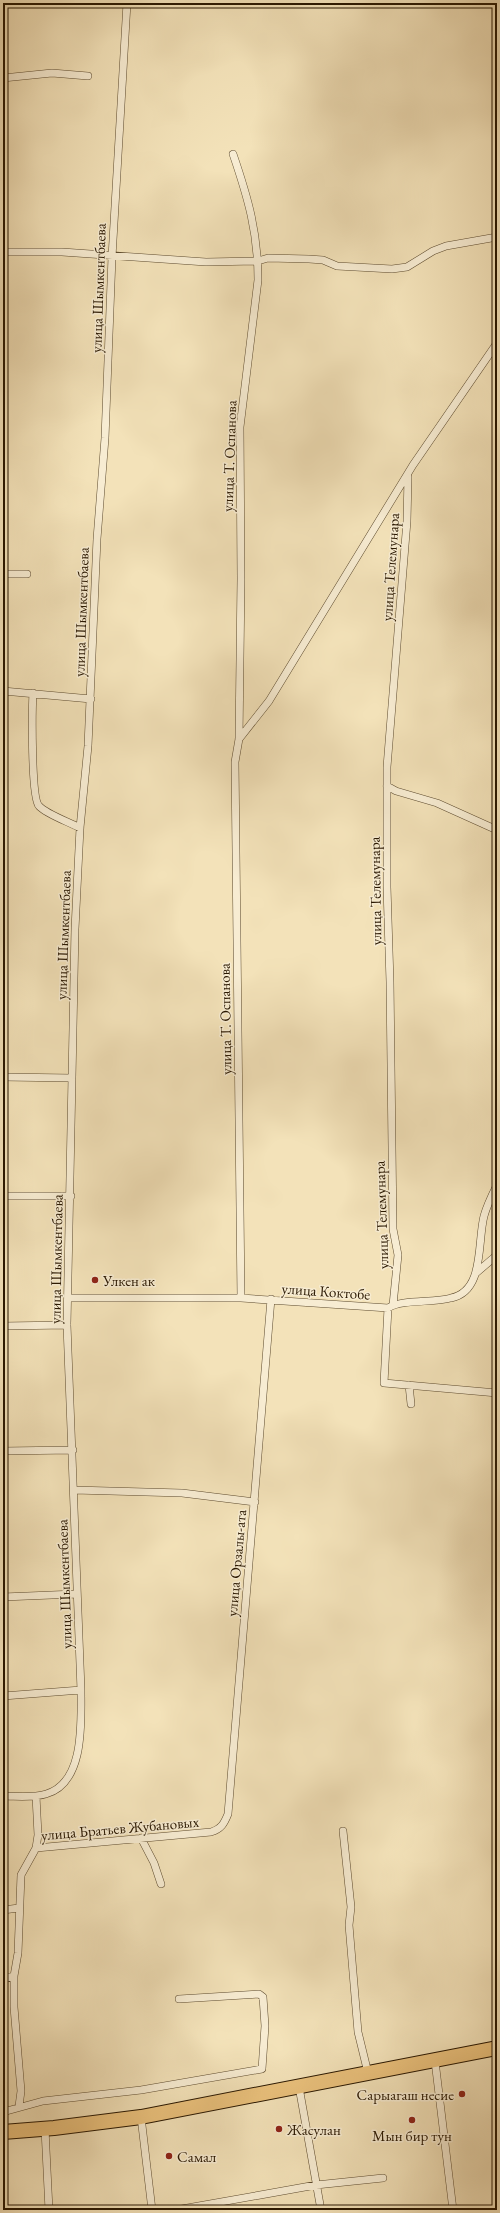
<svg xmlns="http://www.w3.org/2000/svg" width="500" height="2213" viewBox="0 0 500 2213" font-family="'EB Garamond',serif">
	<rect width="100%" height="100%" fill="#f3e2b9"/>
	<filter id="stains"><feTurbulence type="fractalNoise" baseFrequency=".005" numOctaves="4"/><feColorMatrix values="0 0 0 0 .2 0 0 0 0 .09 0 0 0 0 .02 0 0 0 .5 -.17"/></filter>
	<radialGradient id="worn" r=".72"><stop offset=".6" stop-color="#630" stop-opacity="0"/><stop offset="1" stop-color="#630" stop-opacity=".3"/></radialGradient>
	<g fill="none" stroke-linecap="round" stroke-linejoin="round">
		<g stroke="#5c4a2e" stroke-width="8">
			<path id="street" d="M3,78L52,73L88,76
				M233,154C248,198 258,232 258,280L240,427L241,579L239,739L235,762L241,1298
				M3,252H62L206,262L258,261L268,258L309,259L323,260L337,266L392,269L407,267L433,251L446,246L497,237
				M3,574H27
				M3,691L91,699
				M33,693C32,710 31,798 39,806C46,814 69,822 80,828
				M239,739L269,701L413,465L497,343
				M387,786L396,791L437,803L497,830
				M3,1077L72,1078
				M3,1196H71
				M476,1273L497,1255
				M68,1298H241L388,1308C402,1299 433,1303 451,1298C485,1291 477,1243 484,1216C487,1205 492,1195 497,1185
				M393,1305L398,1255L393,1229L390,982L387,887V767L407,521L408,477
				M388,1308L384,1383L497,1393
				M3,1326L67,1325
				M409,1385L411,1404
				M3,1451L73,1450
				M74,1490L182,1493L255,1502
				M3,1597L76,1594
				M3,1696L81,1690
				M3,1796C17,1796 33,1798 46,1794C85,1783 81,1722 81,1690L67,1325L75,929L80,828L88,746L97,539L105,438L112,257L127,3
				M343,1831L351,1907L349,1925L358,2032L368,2073
				M141,1838L154,1863L161,1884
				M36,1848L211,1832C221,1829 224,1824 228,1814L271,1299
				M3,1910L19,1908
				M3,1979L14,1976
				M435,2061L453,2210
				M299,2087L321,2210
				M19,2106L21,2091L14,2007V1976L18,1953L21,1875L36,1848L38,1835L36,1796
				M3,2112L43,2101L141,2090L262,2069L265,2026L263,1997L259,1994L179,1999
				M141,2117L152,2210
				M45,2129L49,2210
				M176,2210L316,2185L383,2178"/>
		</g>
		<g stroke="#291700" stroke-width="16">
			<path id="highway" d="M3,2132L54,2128L141,2117L497,2048"/>
		</g>
		<use href="#street" stroke="#f7ecd2" stroke-width="7"/>
		<use href="#highway" stroke="#eac17c" stroke-width="14"/>
	</g>
	<g fill="#8f2418" stroke="#f7ecd2" stroke-width="1.5">
		<circle cx="95" cy="1280" r="4"/>
		<circle cx="462" cy="2094" r="4"/>
		<circle cx="412" cy="2120" r="4"/>
		<circle cx="279" cy="2129" r="4"/>
		<circle cx="169" cy="2156" r="4"/>
	</g>
	<g text-anchor="middle" dominant-baseline="central" stroke-width="3" stroke-linejoin="round" paint-order="stroke">
		<g font-size="15" fill="#291700" stroke="#f7ecd2">
			<text transform="translate(98 288) rotate(-88)">улица Шымкентбаева</text>
			<text transform="translate(229 456) rotate(-88)">улица Т. Оспанова</text>
			<text transform="translate(390 567) rotate(-86)">улица Телемунара</text>
			<text transform="translate(81 612) rotate(-88)">улица Шымкентбаева</text>
			<text transform="translate(375 891) rotate(-91)">улица Телемунара</text>
			<text transform="translate(63 935) rotate(-88)">улица Шымкентбаева</text>
			<text transform="translate(225 1019) rotate(-91)">улица Т. Оспанова</text>
			<text transform="translate(381 1215) rotate(-92)">улица Телемунара</text>
			<text transform="translate(56 1259) rotate(-89)">улица Шымкентбаева</text>
			<text transform="translate(326 1291) rotate(4)">улица Коктобе</text>
			<text transform="translate(236 1563) rotate(-85)">улица Орзалы-ата</text>
			<text transform="translate(64 1584) rotate(-92)">улица Шымкентбаева</text>
			<text transform="translate(120 1828) rotate(-5)">улица Братьев Жубановых</text>
		</g>
		<g font-size="15" fill="#291700" stroke="#f7ecd2" text-anchor="start">
			<text x="103" y="1280">Улкен ак</text>
			<text x="454" y="2094" text-anchor="end">Сарыагаш несие</text>
			<text x="287" y="2129">Жасулан</text>
			<text x="412" y="2135" text-anchor="middle">Мын бир тун</text>
			<text x="177" y="2156">Самал</text>
		</g>
	</g>
	<rect width="500" height="2213" fill="none" stroke="#f3e2b9" stroke-width="16"/>
	<rect x="4" y="4" width="492" height="2205" fill="none" stroke="#291700" stroke-width="2"/>
	<rect x="8" y="8" width="484" height="2197" fill="none" stroke="#291700"/>
	<rect width="100%" height="100%" filter="url(#stains)"/>
	<rect width="100%" height="100%" fill="url(#worn)"/>
</svg>
